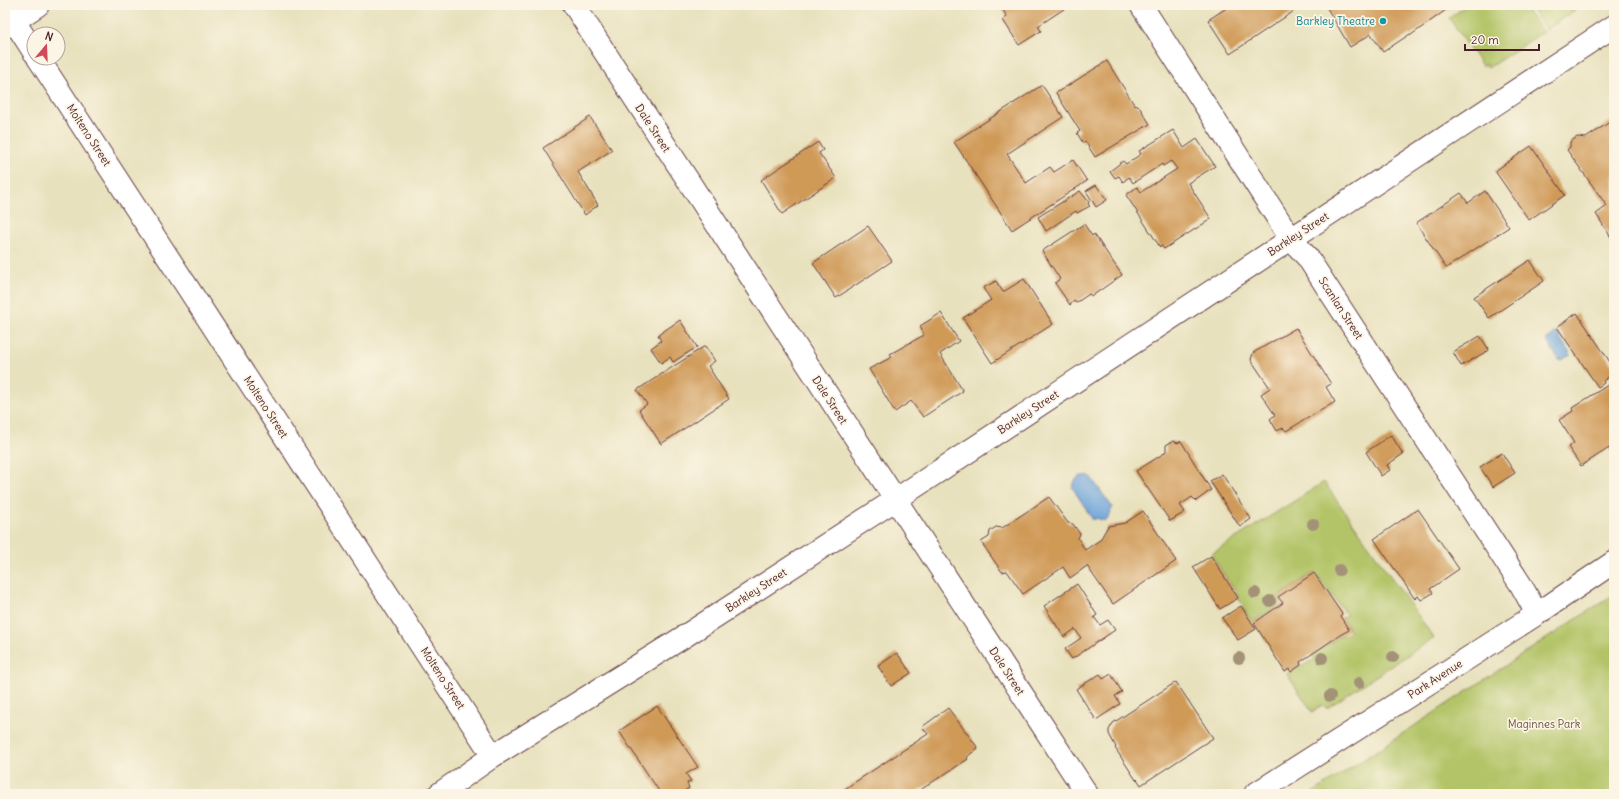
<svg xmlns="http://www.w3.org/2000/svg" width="1619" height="799" viewBox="0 0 1619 799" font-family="Delius,sans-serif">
	<rect width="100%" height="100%" fill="#fcf5e5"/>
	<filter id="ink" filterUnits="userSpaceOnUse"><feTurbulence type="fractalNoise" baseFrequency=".025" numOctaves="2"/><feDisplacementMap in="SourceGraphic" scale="8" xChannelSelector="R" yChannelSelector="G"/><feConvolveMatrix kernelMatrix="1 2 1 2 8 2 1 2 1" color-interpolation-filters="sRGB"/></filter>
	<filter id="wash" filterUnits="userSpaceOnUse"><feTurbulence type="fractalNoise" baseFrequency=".012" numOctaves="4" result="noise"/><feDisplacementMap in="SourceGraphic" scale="16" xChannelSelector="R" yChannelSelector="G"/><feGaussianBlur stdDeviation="0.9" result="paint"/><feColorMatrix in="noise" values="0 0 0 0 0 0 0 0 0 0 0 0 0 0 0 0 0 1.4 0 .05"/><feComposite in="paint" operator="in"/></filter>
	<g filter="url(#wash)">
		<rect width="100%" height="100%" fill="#e8e1bd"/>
		<path fill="#b3c467" stroke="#7e7249" d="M1467,5H1523L1543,32L1488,68L1486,64L1482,66L1449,18Z
			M1529,5H1571L1575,10L1546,30Z
			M1324,482L1434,638L1327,708L1322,705L1312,712L1287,674L1315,659L1312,655L1340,636L1347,634L1350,631L1342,618L1347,615L1314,572L1278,597L1281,603L1253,622L1242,607L1244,605L1238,599L1239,597L1211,554Z
			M1614,594V794H1311Z"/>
		<path fill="#6aa3d9" stroke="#5a6182" d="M1555,333H1557L1571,355L1561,360H1559L1546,340Z
			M1080,476H1090L1113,508L1111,510C1110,520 1106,523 1097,518L1093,520L1072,487L1073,486L1075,480Z"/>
		<g id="blocks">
			<path fill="#cf9957" d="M1000,5H1070L1038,26L1041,31L1019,45L1003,20L1007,17Z
				M1231,5H1294L1297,9L1230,54L1208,20Z
				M1331,5H1453L1411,35L1410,34L1383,52L1371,34L1350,47L1327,8Z
				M1107,61L1135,106L1138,105L1150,124L1095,157L1085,141L1083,143L1077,133L1080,131L1056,93Z
				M1042,85L1063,117L1007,154L1026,183L1050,167L1054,172L1073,160L1087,181L1012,230L954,142Z
				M590,117L612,150L578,172L598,205L585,215L543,148Z
				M1614,119V208L1612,210L1614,212V242L1596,214L1607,206L1567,150L1570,147V142L1577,137L1586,138Z
				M1173,130L1184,148L1197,139L1215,166L1188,183L1211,219L1164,249L1161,245L1160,247L1126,195L1137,187L1141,192L1177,169L1171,161L1163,166L1162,164L1133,183L1129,177L1123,182L1119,176L1115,178L1110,171L1123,161L1126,164L1141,154L1139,151Z
				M818,142L823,150L819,153L836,178L782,214L761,180Z
				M1531,146L1565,195L1529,220L1495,171Z
				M1096,185L1107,200L1096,207L1086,191Z
				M1080,191L1089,202L1088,204L1090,206L1077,213L1076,211L1046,231L1038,217Z
				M1485,191L1509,227L1446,268L1416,223L1461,193L1468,203Z
				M1084,224L1092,236L1094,234L1122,275L1092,296L1089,294L1076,303L1074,301L1070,305L1055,283L1060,279L1042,251Z
				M868,226L892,261L836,298L813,263Z
				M1530,260L1544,281L1489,318L1474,297Z
				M1024,279L1053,324L992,363L963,318L991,300L983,288L996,281L1003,292Z
				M941,313L959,341L940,354L963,391L923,417L911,401L895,412L869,369L892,357L890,354L924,335L920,326Z
				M1577,313L1614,368V373L1603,381L1604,383L1598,387L1557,327Z
				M680,320L697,347L673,362L670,357L661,363L651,348L661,341L658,335Z
				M1296,328L1331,384L1326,387L1335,402L1286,431L1283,428L1277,431L1270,419L1275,415L1261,394L1270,388L1251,360L1253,353Z
				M1480,336L1489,350L1461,366L1453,352Z
				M705,346L715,361L708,366L729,399L661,444L639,410L647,404L637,390Z
				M1611,383L1614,388V452H1611L1609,448L1581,466L1568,447L1574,443L1559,420L1573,411L1572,408Z
				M1391,435L1403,454L1387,465L1390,470L1381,476L1366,452Z
				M1173,441L1178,443L1181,441L1211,490L1196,501L1192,497L1180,505L1185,512L1170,521L1136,471L1163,454L1166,451V445Z
				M1502,453L1515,473L1493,487L1480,467Z
				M1222,474L1251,519L1240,527L1210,481Z
				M1049,497L1068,523L1073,524L1080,534L1078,538L1085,550L1100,540L1108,526L1125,523L1143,511L1176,561L1113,604L1087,566L1070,578L1063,567L1023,594L1007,571L1002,572L981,542L989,537L990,531L996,527L1002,528Z
				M1418,509L1459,569L1430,589L1433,593L1421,600L1418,596L1415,599L1374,539Z
				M1211,556L1238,598L1220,609L1193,567Z
				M1314,573L1342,614L1340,616L1349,630L1340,635L1300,662L1301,665L1291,672L1289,669L1285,672L1254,623L1283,603L1278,597Z
				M1077,584L1097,615L1094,617L1100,625L1108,620L1115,630L1072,659L1065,649L1081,638L1075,629L1064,637L1044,606Z
				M1241,606L1256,629L1238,640L1222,618Z
				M897,653L911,673L891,686L878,666Z
				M1100,674L1103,679L1111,674L1122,692L1115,696L1120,704L1096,720L1076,689Z
				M1176,682L1213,738L1141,785L1137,779L1136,780L1115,748L1116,747L1109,734V730L1113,723Z
				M657,706L698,767L686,774L691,781L687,783L689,788L680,794H661L619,731Z
				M948,708L978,748L967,757L968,759L914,794H840V792L928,734L922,727Z"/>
		</g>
	</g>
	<g filter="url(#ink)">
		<use href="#blocks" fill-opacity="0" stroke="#623c41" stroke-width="1"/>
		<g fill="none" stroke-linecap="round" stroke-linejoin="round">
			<g stroke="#623c41" stroke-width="24">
				<path id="minor" d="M574,5L1087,794
					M1141,5L1291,239L1308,258L1521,585L1537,614
					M5,7L34,52
					M5,27L38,5
					M38,58L493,756
					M439,794L493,756L685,636L895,500L1614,26
					M1255,794L1537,614L1614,562"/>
			</g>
			<use href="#minor" stroke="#fff" stroke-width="22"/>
		</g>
		<g fill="#a39277">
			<circle cx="1313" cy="524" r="6"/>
			<circle cx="1339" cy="570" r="6"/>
			<circle cx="1255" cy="593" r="6"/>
			<circle cx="1270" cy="601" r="6"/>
			<circle cx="1393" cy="657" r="6"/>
			<circle cx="1239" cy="658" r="6"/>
			<circle cx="1322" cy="658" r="6"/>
			<circle cx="1359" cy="683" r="6"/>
			<circle cx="1330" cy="696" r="6"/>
		</g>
	</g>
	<circle fill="#0f9aa8" stroke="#fcf5e5" stroke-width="1.5" cx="1383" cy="21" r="4"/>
	<g text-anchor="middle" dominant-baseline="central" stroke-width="3.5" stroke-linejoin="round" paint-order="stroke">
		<g font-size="11" fill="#0d838f" stroke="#fcf5e5" text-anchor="end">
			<text x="1375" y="21">Barkley Theatre</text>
		</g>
		<g font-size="11" fill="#4a1f2b" stroke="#fcf5e5">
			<text transform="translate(653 128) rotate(57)">Dale Street</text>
			<text transform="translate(89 135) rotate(57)">Molteno Street</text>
			<text transform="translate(1298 234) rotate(-33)">Barkley Street</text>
			<text transform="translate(1341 308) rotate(57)">Scanlan Street</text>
			<text transform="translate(830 400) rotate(57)">Dale Street</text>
			<text transform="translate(266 407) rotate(57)">Molteno Street</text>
			<text transform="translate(1028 412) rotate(-33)">Barkley Street</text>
			<text transform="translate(756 590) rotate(-33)">Barkley Street</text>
			<text transform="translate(1007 671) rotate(57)">Dale Street</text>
			<text transform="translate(443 678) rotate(57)">Molteno Street</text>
			<text transform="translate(1435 679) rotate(-33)">Park Avenue</text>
		</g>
		<g font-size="11" fill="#6a513d" stroke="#fcf5e5">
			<text x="1544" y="724">Maginnes Park</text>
		</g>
	</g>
	<rect width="1619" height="799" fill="none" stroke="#fcf5e5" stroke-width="20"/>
	<g transform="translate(46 46) rotate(19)"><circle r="19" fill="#fcf5e5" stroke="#b59f9b"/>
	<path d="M0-3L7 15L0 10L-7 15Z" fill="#d1495b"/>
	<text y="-6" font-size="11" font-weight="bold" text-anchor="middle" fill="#4a1f2b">N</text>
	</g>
	<path d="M1465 44v6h74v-6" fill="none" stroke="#4a1f2b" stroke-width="2"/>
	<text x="1471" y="44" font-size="12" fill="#4a1f2b" stroke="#fcf5e5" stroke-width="3" paint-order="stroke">20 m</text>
</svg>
